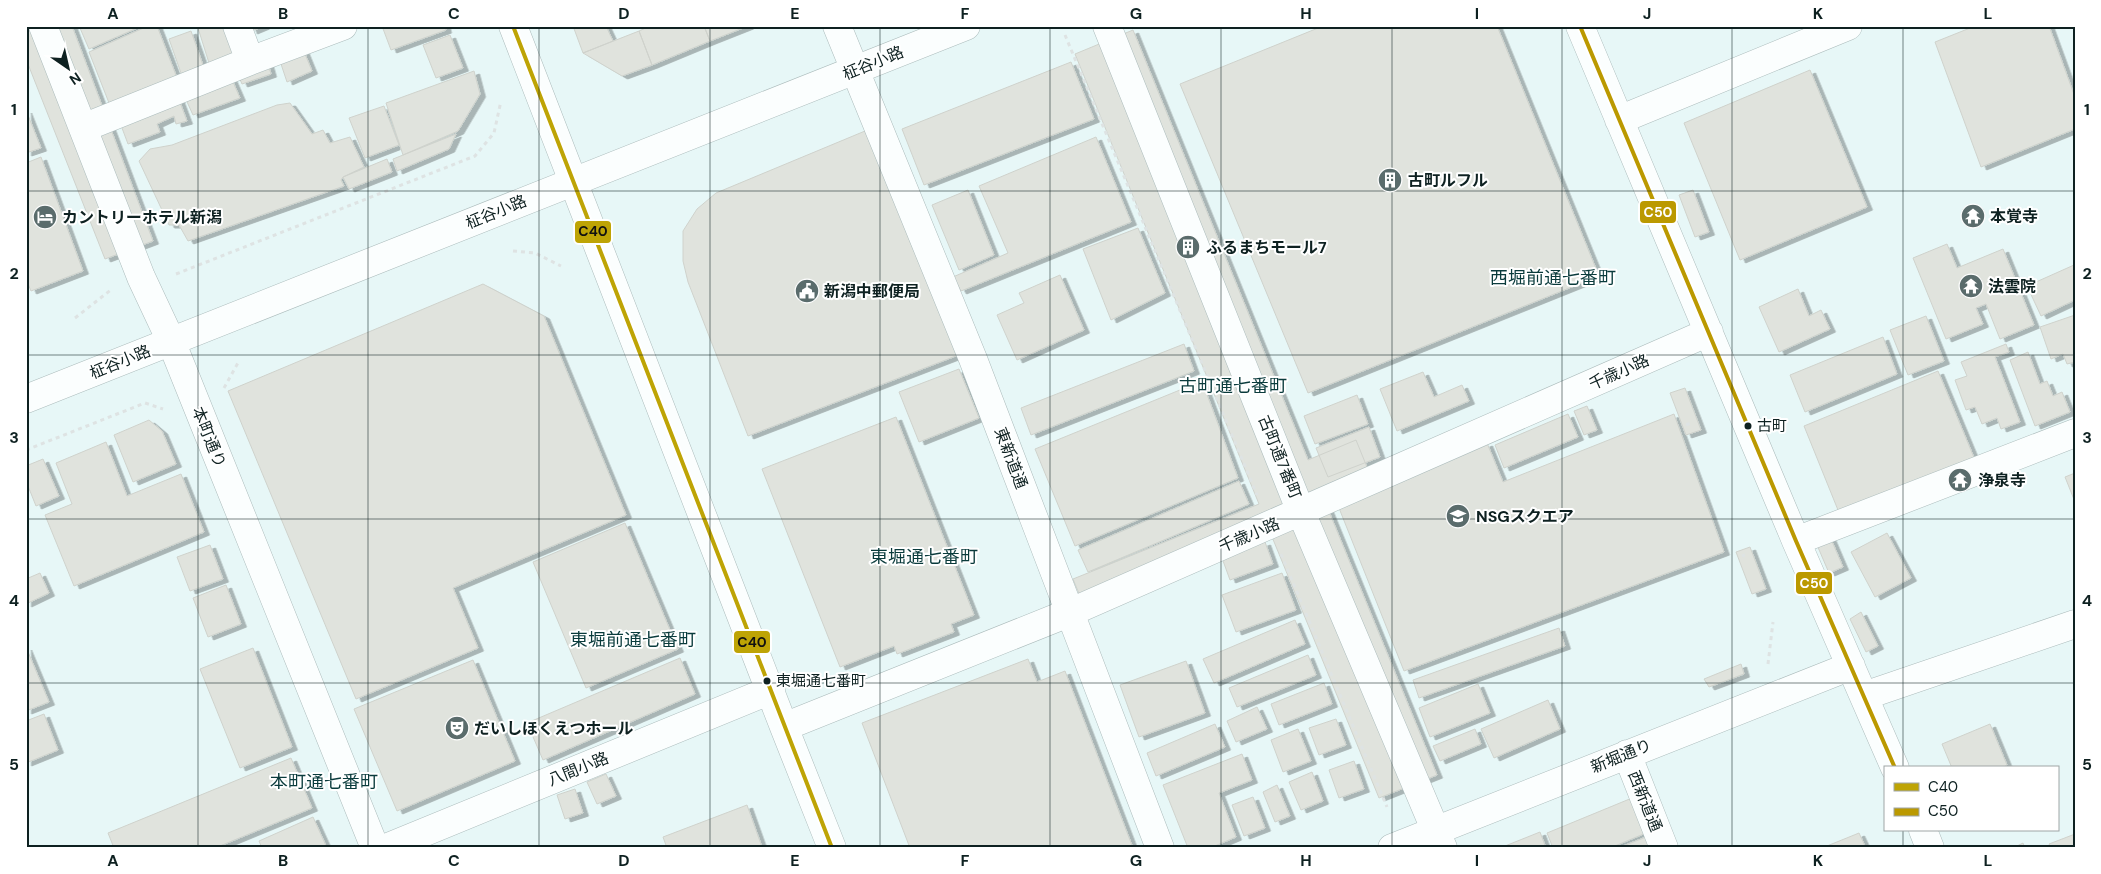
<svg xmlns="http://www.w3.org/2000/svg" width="2101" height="874" viewBox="0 0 2101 874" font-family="'DM Sans','Noto Sans JP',sans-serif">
	<defs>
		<filter id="shadow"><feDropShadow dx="5.5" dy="3" stdDeviation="0" flood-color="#0004"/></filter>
	</defs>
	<rect width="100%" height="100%" fill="#e7f7f7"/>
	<path fill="#e0e3dd" stroke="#cfd2cc" filter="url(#shadow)" d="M26,26H72L153,241L105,259L26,59Z
		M85,26H142L89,49L80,28Z
		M148,26H157L179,83L111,108L89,52Z
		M203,26H230L239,53L209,63L198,28Z
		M250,26H264L252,31Z
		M382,26H445L446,30L391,50Z
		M573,26H606L613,41L583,53Z
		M650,26H704L710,41L652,65L639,31Z
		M704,26H748L710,41Z
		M1323,26H1497L1599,276L1308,393L1180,84Z
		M1975,26H2049L2075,97V129L1981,167L1935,42Z
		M1133,30L1308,460L1356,440L1369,472L1321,492L1437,775L1379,798L1270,532L1085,608L1073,579L1259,504L1075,54Z
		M191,31L204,68L182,76L169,39Z
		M639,31L652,65L622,76L583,53Z
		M450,35L463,68L436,78L423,45Z
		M303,49L312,71L287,82L279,58Z
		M267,60L271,74L242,84L236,70Z
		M1071,62L1094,119L924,185L902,129Z
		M1810,70L1867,207L1740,260L1684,123Z
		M474,71L480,94L458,131L403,155L386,103Z
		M230,75L240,98L193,115L183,93Z
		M178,97L187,121L176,124L174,116L157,124L160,132L128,144L119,120Z
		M290,103L312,134L323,130L330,143L350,137L364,167L343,177L341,180L344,186L188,241L179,225H169L139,161L150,149L172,145L277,105Z
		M384,106L399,145L365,158L349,118Z
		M26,110L41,148L26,153Z
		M865,131L961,354L748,436L688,282L683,261V231L697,209L716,193Z
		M456,134L449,149L397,171L393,159Z
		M1096,137L1131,222L961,291L953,277L1008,253L979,186Z
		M41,157L83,271L31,291L26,279V163Z
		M387,159L392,172L349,189L343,177Z
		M968,190L994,255L959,270L932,205Z
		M1693,190L1709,232L1695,237L1679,195Z
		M1138,228L1165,293L1111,320L1083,249Z
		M1947,244L1957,268L2003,249L2034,325L2000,339L1986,304L1976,308L1983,324L1946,339L1913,258Z
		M2074,265L2075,300L2041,316L2027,286Z
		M1060,275L1084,330L1017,360L997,315L1024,303L1019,293Z
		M483,284L544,316L626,515L453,588L478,648L356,699L228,391Z
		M1798,289L1809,316L1821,310L1830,329L1779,352L1759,307Z
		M2075,315V362L2067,364L2063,354L2051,359L2040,327Z
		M1926,316L1944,361L1908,375L1890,330Z
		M1883,337L1897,374L1805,412L1790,375Z
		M1184,344L1194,371L1031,435L1021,408Z
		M2006,344L2009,352L1995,357L2020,422L2001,429L1997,418L1982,424L1975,407L1966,410L1955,380L1967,376L1961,362Z
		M2028,352L2040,384L2047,381L2053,396L2062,392L2070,412L2035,426L2010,360Z
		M959,369L979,418L919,442L899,392Z
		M1938,371L1975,460L1840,515L1804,426Z
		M1423,372L1434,397L1462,385L1469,401L1397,431L1380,389Z
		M1202,381L1238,478L1075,546L1035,449Z
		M1685,388L1701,430L1686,435L1670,393Z
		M1357,395L1368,424L1315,444L1304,416Z
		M1587,406L1597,430L1584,435L1574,411Z
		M1568,414L1578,437L1504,468L1495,445Z
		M1674,414L1724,552L1404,671L1337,503L1487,443L1503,482Z
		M896,417L974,615L951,624L954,632L897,654L894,646L840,667L762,469Z
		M149,420L162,431L176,464L133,482L114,435Z
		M1369,427L1380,457L1328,477L1316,448Z
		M106,442L127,496L181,474L204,532L74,586L45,515L72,504L56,463Z
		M43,459L59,496L36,506L26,481V466Z
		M2075,473V502L2065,477Z
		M1239,481L1249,504L1088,572L1078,550Z
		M625,523L678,649L586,688L533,562Z
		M1828,532L1843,567L1829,573L1814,538Z
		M1887,533L1911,578L1875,597L1851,552Z
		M1265,542L1273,564L1230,580L1222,558Z
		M210,545L223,579L190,591L177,557Z
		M1750,547L1766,589L1752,594L1736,552Z
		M40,573L49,593L26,604V579Z
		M1282,573L1296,610L1236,632L1222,595Z
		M226,585L241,624L208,637L193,598Z
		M1861,612L1878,646L1866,652L1850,619Z
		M1295,620L1305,644L1214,683L1203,659Z
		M1559,628L1565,646L1419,698L1413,680Z
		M26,647L49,702L26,711Z
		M253,648L292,747L240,768L200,669Z
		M1308,655L1316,675L1237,707L1229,688Z
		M680,658L695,694L543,760L527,723Z
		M1028,659L1037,682L1065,671L1133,848H910L862,723Z
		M473,660L515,761L397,811L354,709Z
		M1186,661L1205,713L1139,737L1120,685Z
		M1741,664L1744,674L1709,687L1704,679Z
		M1324,683L1332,704L1279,725L1271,704Z
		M1478,684L1490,713L1430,737L1419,708Z
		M1548,700L1560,729L1494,758L1481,729Z
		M1257,707L1267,729L1236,742L1227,721Z
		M44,714L58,750L26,763V721Z
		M1336,719L1346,745L1319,755L1309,728Z
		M1215,724L1225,747L1156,776L1147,753Z
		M1990,724L2007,765L2002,768H1952L1942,744Z
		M1298,729L1311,761L1283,772L1271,740Z
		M1475,729L1481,744L1440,761L1433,746Z
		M1242,754L1252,780L1219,793L1236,837L1210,848H1188L1163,785Z
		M291,758L312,808L215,848H114L108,833Z
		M1354,761L1364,789L1339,798L1329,770Z
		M1312,772L1323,801L1301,810L1289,782Z
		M606,774L616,796L597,804L587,782Z
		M1277,785L1290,816L1275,822L1263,792Z
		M575,789L583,813L565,819L557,795Z
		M1253,797L1265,828L1244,836L1232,805Z
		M1632,798L1646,833L1610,848H1553L1547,833Z
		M747,805L762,847L667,848L663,837Z
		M313,817L327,848H262L259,841Z
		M1540,832L1546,848H1500Z
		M1859,833L1866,848H1822Z
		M2075,834V848H2051L2049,844Z
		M1646,837L1650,848H1618Z
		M2023,843L2025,848H2013Z"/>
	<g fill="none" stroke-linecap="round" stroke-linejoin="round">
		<g stroke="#acbcbc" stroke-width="29">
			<path id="minor" d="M43,26L141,277L171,341
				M513,26L784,727L832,848
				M837,26L973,359L1160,848
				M1107,26L1301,512L1443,848
				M1580,26L1796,541L1895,768
				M250,61L343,26
				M1619,120L1848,26
				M83,128L250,61L237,26
				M1796,541L2075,433
				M1864,696L2075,624
				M784,727L1071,612L1709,332
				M1627,754L1664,848
				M1923,830L1930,848
				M386,848L771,690
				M1392,848L1851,666"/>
		</g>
		<g stroke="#acbcbc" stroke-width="29">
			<path id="major" d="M171,341L375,848"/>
		</g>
		<g stroke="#acbcbc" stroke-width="29">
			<path id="highway" d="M26,399L966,26"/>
		</g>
		<path stroke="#dee3e3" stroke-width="3" stroke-dasharray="4 4" stroke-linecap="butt" d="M1065,35L1257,495
			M513,251L535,253L561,266
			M176,274L475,156L494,133L501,101
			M75,318L112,289
			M224,388L239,361
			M1686,425L1691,423
			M26,450L145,403L163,409
			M1281,554L1387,807
			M1742,556L1745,555
			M1768,664L1773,622"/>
		<use href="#minor" stroke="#fbfefe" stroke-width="28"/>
		<use href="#major" stroke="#fbfefe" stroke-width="28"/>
		<use href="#highway" stroke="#fbfefe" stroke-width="28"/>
		<g stroke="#fff" stroke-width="8">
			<path id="bus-1" d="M513,26L832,848"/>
		</g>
		<g stroke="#fff" stroke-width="8">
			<path id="bus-2" d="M1580,26L1796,541L1895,768"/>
		</g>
		<use href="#bus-1" stroke="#bea405" stroke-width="4"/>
		<use href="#bus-2" stroke="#b90" stroke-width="4"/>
	</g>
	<path fill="none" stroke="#0e2121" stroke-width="1" stroke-opacity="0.55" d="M198,26V848M368,26V848M539,26V848M710,26V848M880,26V848M1050,26V848M1221,26V848M1392,26V848M1562,26V848M1732,26V848M1903,26V768M26,191H2075M26,355H2075M26,519H2075M26,683H2075M1903,830V848"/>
	<defs>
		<g id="building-disc" transform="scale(1.25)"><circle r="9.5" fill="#5a6c6c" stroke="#fff"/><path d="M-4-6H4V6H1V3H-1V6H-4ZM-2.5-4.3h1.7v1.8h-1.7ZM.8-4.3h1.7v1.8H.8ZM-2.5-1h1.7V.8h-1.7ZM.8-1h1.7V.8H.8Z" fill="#fff"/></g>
		<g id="temple-disc" transform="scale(1.25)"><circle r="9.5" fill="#5a6c6c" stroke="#fff"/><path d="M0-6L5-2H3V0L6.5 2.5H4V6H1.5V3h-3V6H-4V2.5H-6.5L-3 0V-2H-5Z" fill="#fff"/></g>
		<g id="hotel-disc" transform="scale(1.25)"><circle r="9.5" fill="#5a6c6c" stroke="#fff"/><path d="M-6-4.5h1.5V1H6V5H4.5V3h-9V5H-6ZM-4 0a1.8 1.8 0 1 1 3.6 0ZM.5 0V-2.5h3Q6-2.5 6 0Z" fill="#fff"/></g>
		<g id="civic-disc" transform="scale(1.25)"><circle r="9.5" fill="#5a6c6c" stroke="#fff"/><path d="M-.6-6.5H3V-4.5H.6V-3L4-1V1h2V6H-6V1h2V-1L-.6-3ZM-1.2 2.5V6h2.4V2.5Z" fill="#fff"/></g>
		<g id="school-disc" transform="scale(1.25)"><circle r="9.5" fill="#5a6c6c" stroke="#fff"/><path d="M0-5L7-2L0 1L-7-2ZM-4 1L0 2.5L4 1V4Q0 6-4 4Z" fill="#fff"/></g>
		<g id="theatre-disc" transform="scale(1.25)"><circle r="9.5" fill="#5a6c6c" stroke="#fff"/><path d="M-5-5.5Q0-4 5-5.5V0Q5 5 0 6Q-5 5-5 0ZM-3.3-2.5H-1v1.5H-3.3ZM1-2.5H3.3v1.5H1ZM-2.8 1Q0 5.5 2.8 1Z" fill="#fff"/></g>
	</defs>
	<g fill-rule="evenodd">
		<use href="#building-disc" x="1390" y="180"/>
		<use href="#temple-disc" x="1973" y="216"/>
		<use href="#hotel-disc" x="45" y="217"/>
		<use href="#building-disc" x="1188" y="247"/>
		<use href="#temple-disc" x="1971" y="286"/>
		<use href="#civic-disc" x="807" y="291"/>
		<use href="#temple-disc" x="1960" y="480"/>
		<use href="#school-disc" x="1458" y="516"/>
		<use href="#theatre-disc" x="457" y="728"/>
	</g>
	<g fill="#0e2121" stroke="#fff" stroke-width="2">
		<circle cx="1748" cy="426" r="4.5"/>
		<circle cx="767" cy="681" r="4.5"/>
	</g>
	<g text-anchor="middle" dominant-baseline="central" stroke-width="4" stroke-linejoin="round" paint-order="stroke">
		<g font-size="15" fill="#0e2121" stroke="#fff" text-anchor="start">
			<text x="1757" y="426">古町</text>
			<text x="776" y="681">東堀通七番町</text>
		</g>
		<g font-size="16" fill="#0e2121" stroke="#fff">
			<text transform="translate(873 63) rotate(-22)">柾谷小路</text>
			<text transform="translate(496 212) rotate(-22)">柾谷小路</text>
			<text transform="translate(120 362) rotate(-22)">柾谷小路</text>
			<text transform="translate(1619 372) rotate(-24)">千歳小路</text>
			<text transform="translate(209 437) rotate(68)">本町通り</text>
			<text transform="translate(1280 457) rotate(68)">古町通7番町</text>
			<text transform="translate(1011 458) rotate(69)">東新道通</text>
			<text transform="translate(1249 535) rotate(-23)">千歳小路</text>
			<text transform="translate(1621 756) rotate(-22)">新堀通り</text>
			<text transform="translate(578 769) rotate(-22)">八間小路</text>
			<text transform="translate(1645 801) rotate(68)">西新道通</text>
		</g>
		<g font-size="16" font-weight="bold" fill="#0e2121" stroke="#fff" text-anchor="start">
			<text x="1408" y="180">古町ルフル</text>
			<text x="1990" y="216">本覚寺</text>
			<text x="62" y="217">カントリーホテル新潟</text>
			<text x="1206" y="247">ふるまちモール7</text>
			<text x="1988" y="286">法雲院</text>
			<text x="824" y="291">新潟中郵便局</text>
			<text x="1978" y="480">浄泉寺</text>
			<text x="1476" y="516">NSGスクエア</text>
			<text x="474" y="728">だいしほくえつホール</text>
		</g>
		<g font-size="18" fill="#0a3b3c" stroke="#fff">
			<text x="1553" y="278">西堀前通七番町</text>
			<text x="1233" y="386">古町通七番町</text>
			<text x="924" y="557">東堀通七番町</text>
			<text x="633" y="640">東堀前通七番町</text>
			<text x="324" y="782">本町通七番町</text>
		</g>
	</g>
	<g stroke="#fff" stroke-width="2">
		<rect x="1639" y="200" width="38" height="24" rx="5" fill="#b90"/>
		<rect x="574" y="220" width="38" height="24" rx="5" fill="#bea405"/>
		<rect x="1795" y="571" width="38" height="24" rx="5" fill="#b90"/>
		<rect x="733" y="630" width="38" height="24" rx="5" fill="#bea405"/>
	</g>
	<g font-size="14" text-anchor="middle" font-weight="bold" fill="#fff">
		<text x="1658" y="217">C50</text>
		<text x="1814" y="588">C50</text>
	</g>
	<g font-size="14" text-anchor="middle" font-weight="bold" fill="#111">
		<text x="593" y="236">C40</text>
		<text x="752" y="647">C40</text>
	</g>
	<rect width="2101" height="874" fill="none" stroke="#ffffff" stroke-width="55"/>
	<rect x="1884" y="766" width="175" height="65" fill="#ffffff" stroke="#9fa6a6"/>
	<rect x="1894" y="783" width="25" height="8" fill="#bea405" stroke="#9fa6a6"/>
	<text x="1928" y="792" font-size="15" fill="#0e2121">C40</text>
	<rect x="1894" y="808" width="25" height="8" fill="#bb9900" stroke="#9fa6a6"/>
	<text x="1928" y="816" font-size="15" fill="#0e2121">C50</text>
	<g transform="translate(68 68) rotate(146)" stroke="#ffffff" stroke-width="4" paint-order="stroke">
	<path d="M0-4L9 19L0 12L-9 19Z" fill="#0e2121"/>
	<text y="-8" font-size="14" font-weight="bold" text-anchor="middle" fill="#0e2121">N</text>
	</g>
	<rect x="28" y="28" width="2046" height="818" fill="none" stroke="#0e2121" stroke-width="2"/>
	<g font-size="16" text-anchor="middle" font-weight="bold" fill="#0e2121">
		<text x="113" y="19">A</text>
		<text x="283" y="19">B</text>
		<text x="454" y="19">C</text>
		<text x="624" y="19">D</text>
		<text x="795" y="19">E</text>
		<text x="965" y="19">F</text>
		<text x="1136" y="19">G</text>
		<text x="1306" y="19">H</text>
		<text x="1477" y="19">I</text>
		<text x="1647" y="19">J</text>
		<text x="1818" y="19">K</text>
		<text x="1988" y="19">L</text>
		<text x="14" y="115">1</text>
		<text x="2087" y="115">1</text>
		<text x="14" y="279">2</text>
		<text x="2087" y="279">2</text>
		<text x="14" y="443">3</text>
		<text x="2087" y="443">3</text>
		<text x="14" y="606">4</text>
		<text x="2087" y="606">4</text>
		<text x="14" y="770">5</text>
		<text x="2087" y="770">5</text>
		<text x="113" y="866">A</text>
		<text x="283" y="866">B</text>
		<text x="454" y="866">C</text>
		<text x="624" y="866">D</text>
		<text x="795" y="866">E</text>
		<text x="965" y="866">F</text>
		<text x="1136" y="866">G</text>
		<text x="1306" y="866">H</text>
		<text x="1477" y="866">I</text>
		<text x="1647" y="866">J</text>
		<text x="1818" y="866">K</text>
		<text x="1988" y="866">L</text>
	</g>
</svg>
